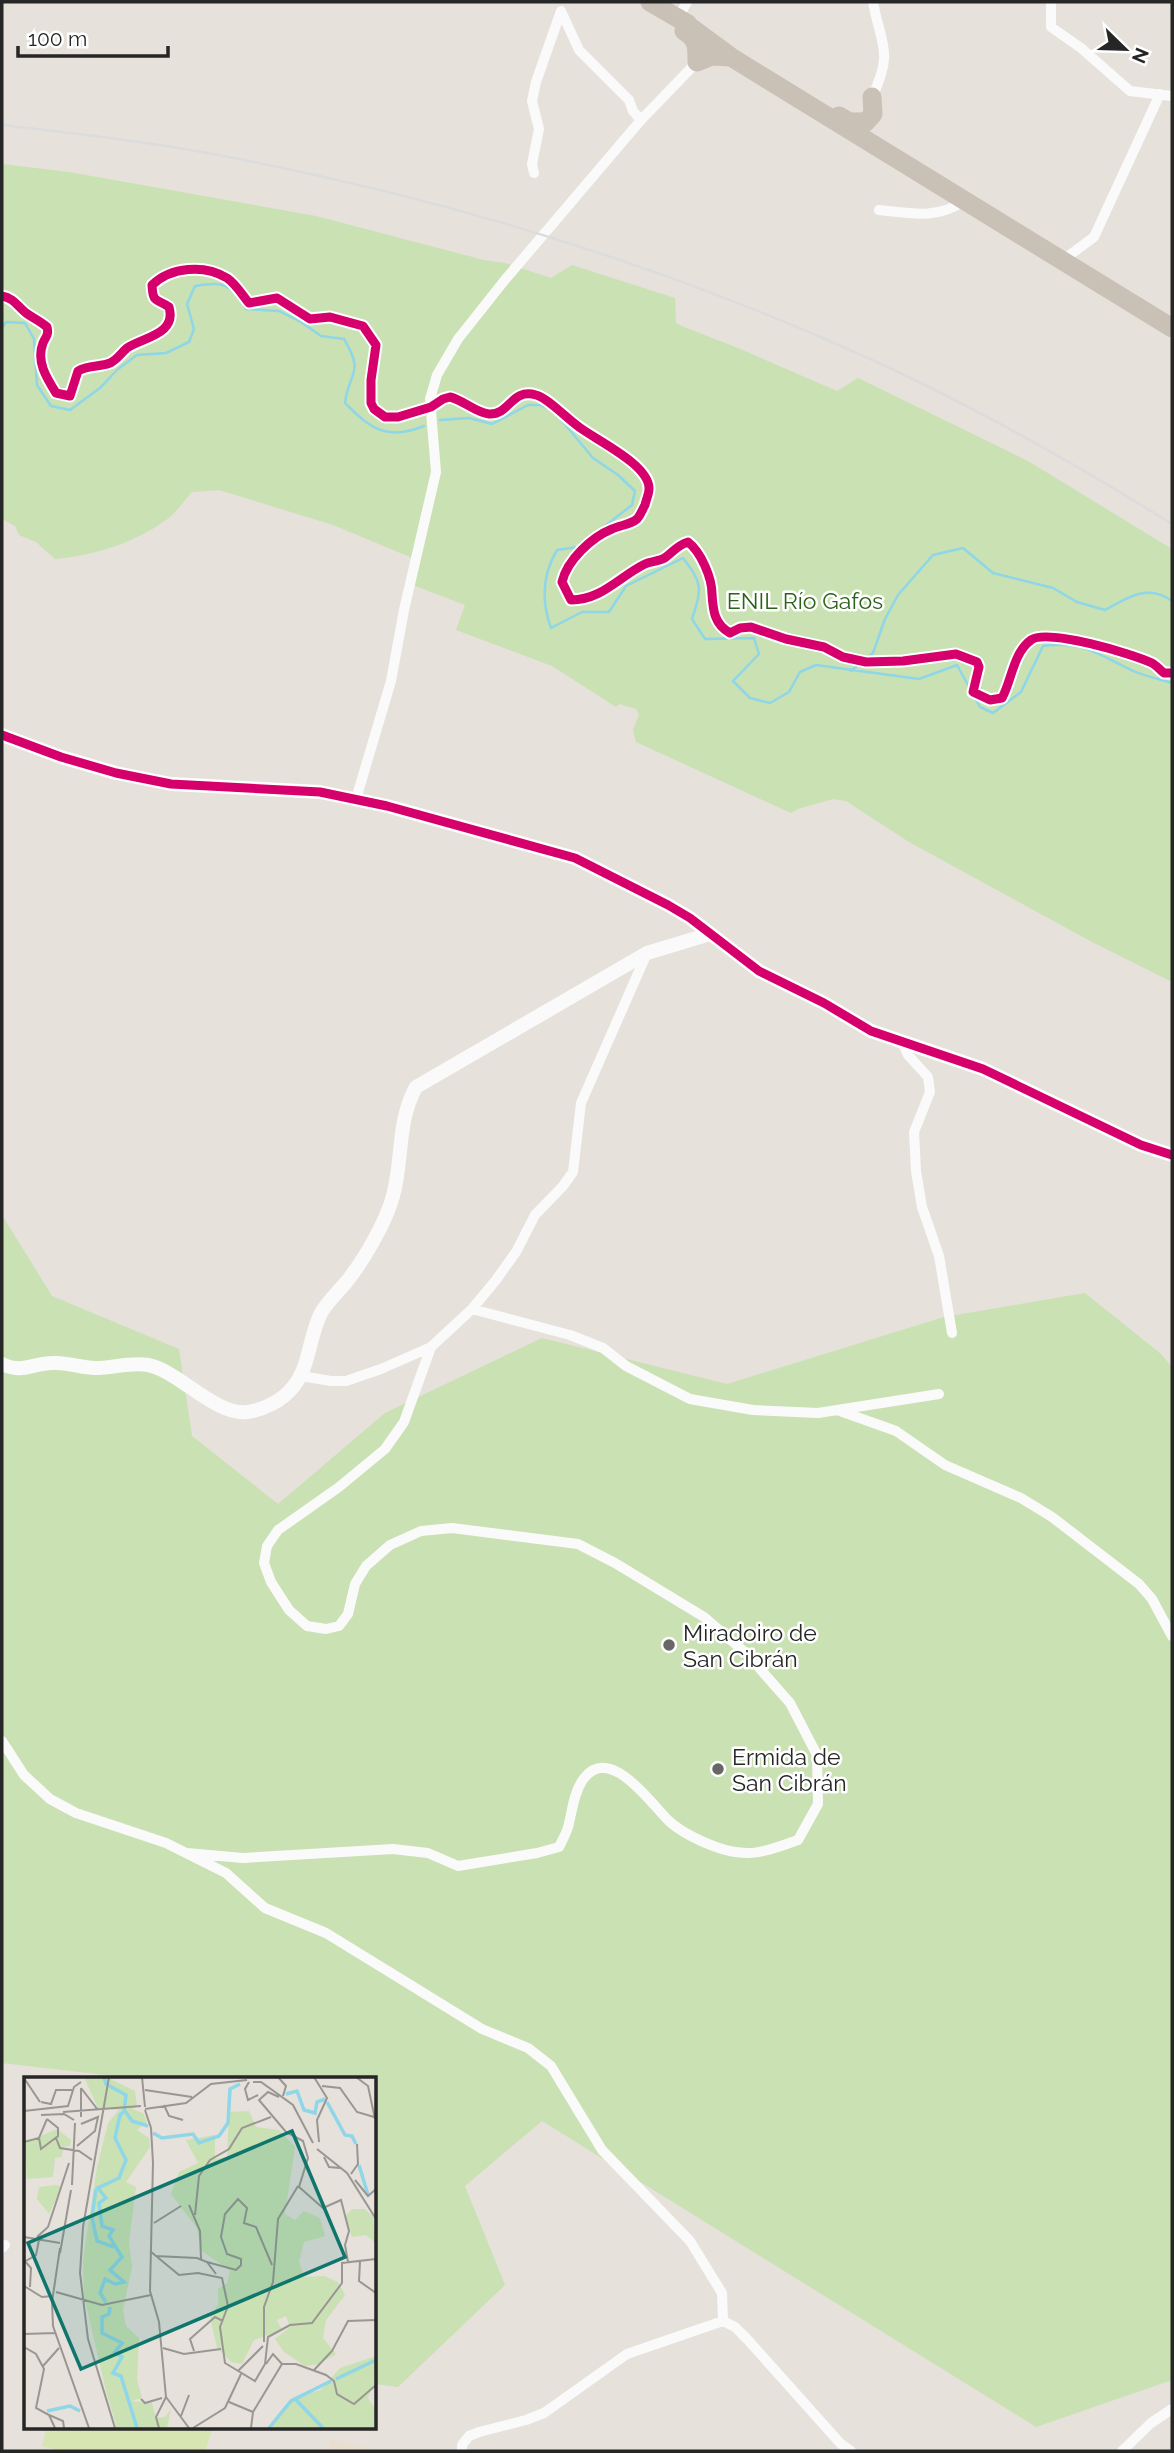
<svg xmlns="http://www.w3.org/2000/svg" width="1174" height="2453" viewBox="0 0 1174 2453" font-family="Raleway,sans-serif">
	<rect width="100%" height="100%" fill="#e6e1db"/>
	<path fill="#e9dfcf" d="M332,2439L367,2448L377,2451H326Z"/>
	<path fill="#c9e1b3" d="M2,164L69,172L316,216L484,260L505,263L551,278L572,265L675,298L676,323L684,327L738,348L837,391L858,378L1028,461L1172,549V982L1092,942L909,842L846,801L833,799L798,809L791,813L636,742L633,730L639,715L636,709L619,704L616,707L552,666L456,630L465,605L413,585L415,563L410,557L333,525L219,490L192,492C184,501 176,513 166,520C132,544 95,555 55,559L36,542L19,535L15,526L2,519Z
		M2,1215L52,1296L179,1349L192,1436L278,1504L385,1413L542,1338L727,1384L944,1317L1085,1293L1161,1354L1172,1367V2380L1036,2427L542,2121L465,2186L505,2285L398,2387L375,2384L374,2078H131L2,2063Z"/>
	<path fill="#d6e5b1" d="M47,2427H213L205,2451H59L42,2446Z"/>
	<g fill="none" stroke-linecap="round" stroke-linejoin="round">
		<path stroke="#8ed6e8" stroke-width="2.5" d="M2,328L6,322L25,323L34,339L37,385L51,406L70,410L100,388L118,369L137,355L166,353L189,342L194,329L187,304L195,286C225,282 229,282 246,309L279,311L301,322L321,336L344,339C365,374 349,371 345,403C371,429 387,441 424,426
			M440,420L469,418L492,424L528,405H541L554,411L593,458L618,475L635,491L632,505L578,547L557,550C542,575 541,600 551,628L582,612H609L626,586L683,558C703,584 702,588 692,619L705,639L754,638L759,654L733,681L750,698L770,703L789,692L800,672L816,665L919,679L957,665L980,707L993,713L1021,692L1043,646C1081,640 1098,654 1131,670C1144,676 1159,679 1172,683
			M851,671L873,653L885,619L898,595L933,555L963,548L993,573L1053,588L1077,602L1105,610C1127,598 1148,583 1172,601"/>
		<path stroke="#fbfafa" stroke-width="10" d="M1051,2V27L1081,48L1130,91L1172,96
			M561,11L579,50L629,100L633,111L641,120
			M678,18L687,2
			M872,97C894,51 881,46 873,2
			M534,173L532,164L539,129L532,101L536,82L561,11
			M879,210C908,213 938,220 963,201
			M1063,260L1094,237L1160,94
			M356,799L391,681L404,610L436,472L430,399L437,375L458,339L504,281L641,120L697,62
			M902,1042L908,1055L928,1077L930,1092L914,1132L916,1171L922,1207L939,1256L952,1333
			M472,1309L570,1335L603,1348L626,1366L690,1399L753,1410L818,1413L939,1394
			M301,1376L331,1381H346L381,1369L431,1347L472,1309L496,1280L516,1252L535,1215L563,1186L573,1172L581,1103L647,953
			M840,1411L896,1431L945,1465L1021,1498L1052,1517L1139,1584L1152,1599L1172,1636
			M2,1741L24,1775L50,1799L76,1813L166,1843L226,1873L265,1908L326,1933L482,2029L528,2048L551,2066L602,2150L690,2241L722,2293L723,2321
			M187,1853L243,1858L393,1849L428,1853L458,1866L537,1853L559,1847C562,1841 566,1834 568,1827C572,1813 573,1795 582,1781C609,1741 651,1804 669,1821C682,1833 700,1841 716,1847C749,1859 768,1851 798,1840L818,1804L817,1755L790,1703L747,1654L704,1617L615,1563L578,1544L452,1528L421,1531L390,1545L366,1566L355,1584L348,1614L339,1626L326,1629L307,1626L289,1610L271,1582L264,1563L267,1546L278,1530L339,1487L385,1449L404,1422L431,1347
			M2,2248L5,2245
			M462,2451V2445L469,2436L479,2432L526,2420L544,2413L627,2354L723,2321L735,2327L748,2340L840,2443L851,2451
			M1122,2451L1151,2423L1172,2409"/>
		<path stroke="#fbfafa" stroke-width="14" d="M2,735L61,757L116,773L171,784L320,792L387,806L575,858L668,905L690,918L759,971L824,1003L871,1031L983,1069L1141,1145L1172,1155
			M2,1364C23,1374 32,1363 53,1363C67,1362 81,1368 95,1368C113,1368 130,1362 148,1365C177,1370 216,1416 247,1412C264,1410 283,1400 293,1387C310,1367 309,1336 321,1313C328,1301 339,1291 348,1280C365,1258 386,1222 393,1196C403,1160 397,1121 416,1087L647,953L710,934"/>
		<path stroke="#c9c0b6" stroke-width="19" d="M650,2L688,24
			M678,18L731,57L1172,328
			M684,31C698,39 697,48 697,62L712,56L731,57
			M839,116L849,122H866L873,114L872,97"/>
		<path stroke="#dcdcdd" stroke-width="2.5" d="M2,125C72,133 143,141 213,154C428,194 641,258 841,346C956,396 1066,458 1172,524"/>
		<g stroke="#fff" stroke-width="13">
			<path id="cycleway" d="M2,296C14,298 17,306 26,313C33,318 40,321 47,327C49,335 46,336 43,343C36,361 46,377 56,393L70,396L78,371C88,365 100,367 110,363C117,360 121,353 127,348C144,337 177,334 169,307C156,298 153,304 152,285C171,267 204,264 227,278C236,284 242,295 249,303L277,298L310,319L330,317L363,326L376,345L371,380V403L374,409L385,417H398L431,407L443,399L450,397C463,400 476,413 489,414C510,415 511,388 536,395C548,398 567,419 579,427C596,440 650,465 649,489C649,494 646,500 645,505C642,510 641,515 637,519C630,525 620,525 612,529C592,537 567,560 562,582L571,600C602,600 620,576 645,564C651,561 659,562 666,557C674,551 678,545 688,542C701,552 712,578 712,594C713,610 714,624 730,633L740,628L751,627L786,639L824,647L843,657L866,662L903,661L956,654L977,662L979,667L973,692L990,700L1002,698C1012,680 1013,653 1031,640C1047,628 1133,654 1152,663C1156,665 1160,670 1164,673H1172
				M2,735L61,757L116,773L171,784L320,792L387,806L575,858L668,905L690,918L759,971L824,1003L871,1031L983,1069L1141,1145L1172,1155"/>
		</g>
		<use href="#cycleway" stroke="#d6006c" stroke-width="9"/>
	</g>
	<g fill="#696765" stroke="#fff" stroke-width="2.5">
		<circle cx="669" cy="1645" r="7"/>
		<circle cx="718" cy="1769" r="7"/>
	</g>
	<g text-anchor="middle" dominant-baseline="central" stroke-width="5" stroke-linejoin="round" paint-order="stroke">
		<g font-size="23" fill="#2c6118" stroke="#fff">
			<text x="805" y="600">ENIL Río Gafos</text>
		</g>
		<g font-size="23" fill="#262626" stroke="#fff" text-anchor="start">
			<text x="683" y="1632">Miradoiro de<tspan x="683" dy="26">San Cibrán</tspan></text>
			<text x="732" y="1756">Ermida de<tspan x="732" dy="26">San Cibrán</tspan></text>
		</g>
	</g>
	<g transform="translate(24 2077)">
		<rect width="352" height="352" fill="#e6e1db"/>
		<path d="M60,0H82L111,14L113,30L108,32L119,36L123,45L113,53L125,61L126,70L102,105L112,110L105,165L108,190L99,233L102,249L115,261L113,302L118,321L107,324L128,326L132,341L141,340L147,332L143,351H93L82,314L60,219L59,183L73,90L84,46L95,33L74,31ZM225,34L232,50L255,53L271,70L261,137L271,143L280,134L296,141L301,159L280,165L275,184L280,200L300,199L314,205L321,218L302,243L299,261L312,277L295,287L281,289L260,275L251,262L266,250L262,239L253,243L258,253L230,263L218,287L207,285L193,270L186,240L194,228V212L203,206L206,194L177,173L173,151L147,117L155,95L174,86L162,63L191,58V82L203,80L205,35ZM33,52L47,63L46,69L39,70L38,80L31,81L29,100L3,102L0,66ZM33,108L37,110L25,137L13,122L15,110ZM328,132H341L349,140L352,166L342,158L328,160L321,140ZM352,279V302L344,321L352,333V351H244L270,321L297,313L316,291Z" fill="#c9e1b3"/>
		<path fill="none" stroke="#8ed6e8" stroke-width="3.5" d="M80,0L82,7L102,18L100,34M262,17L273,14L280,33L291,36L293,25L301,22M303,25L321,58L328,59L332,67M129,56L138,61L169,57L175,66L195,59L204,46L206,12L216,7M335,88L344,118M72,112L68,140L73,164L90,170M82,225L76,216L81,202L91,207L100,205L86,193L98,180L85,159L89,153L78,149L75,126L82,121L74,111L95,101L102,83L91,61L96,38L101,34L108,44L124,49M86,230L85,237L78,240V256L98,266L91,275L98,280L89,296L97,299L113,351M312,302L352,283M272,323L299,351M23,334L46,329L56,334M245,351L267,324L307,304"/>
		<path fill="none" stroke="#999693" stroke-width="2" d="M85,0L59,150L56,196L64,262L91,351M118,0L121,30M254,0L262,9L259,19M290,0L303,21L293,43L295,65M332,0L344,9L351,42M0,1L16,25M225,5L221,12L224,23L234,18M229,5H237L269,28L289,66M298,9L316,11L333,35L350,40M57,11L74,33M57,11V40M121,13L168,20M255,20L244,15L235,23L262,55L279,64L284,81L275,110L299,131L317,123L325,154L321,168L324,185M17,25L27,27L32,13H48M140,28L145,39L159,43M121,32L162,26L187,7L223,3M121,33L127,51L129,86L126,214L135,245L142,320L165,351M0,34L44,29L50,10L57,5M39,35L117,29M17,38L40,37L50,43M352,56V80M15,61L17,72L34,59V51L23,42M32,61L36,71L55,74L68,83M0,65L15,61L23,42M53,69L71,54L74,40L57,47M293,72L323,96L352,142M300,80L305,90L316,91M327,97L334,87L333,67M331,103L344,119L352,112M48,108L51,46M165,128L176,154L177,182M171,138L175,99L186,83L205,72L218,51L247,40M130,146L157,129M0,160L36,166M13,160L24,150L45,86M36,171L28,225L29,249L65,351M126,174L155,198L174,196L198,201L204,229L196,250L201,286L231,304L241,287L244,260L266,248L288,246L318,206V186L352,182M36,176L47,113M131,179L173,181L183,185L192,197M0,183L7,191L6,210M0,185L12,178L15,163M183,185L212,193L217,188V182L203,177L197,160L201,137L214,122L223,131L220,146L232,150L248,188M336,185L335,204L352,216M0,209L18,220L28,219M32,215L78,228L127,218M0,257L31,256M240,265V230L249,205L254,142L274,109M0,270L12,277L20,292L12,331L25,338L31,351M139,271L160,277L197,272M170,274L166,262L191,240L199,244M242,287L249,277L258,287H272L302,298L310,304L313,317L330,327L352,308M19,289L35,271M290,293L308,274L324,244L352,243M214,294L239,269M117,322L121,326L138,321M205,325L229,335M25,338L39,344L40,351M157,339L165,318M135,351L132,340L142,320M169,351L201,331L217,297M227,351L229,335L258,287"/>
		<path fill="#0f766e" fill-opacity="0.15" stroke="#0f766e" stroke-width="3.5" d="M268,54L321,180L57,292L4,166Z"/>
		<rect width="352" height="352" fill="none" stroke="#262626" stroke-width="3.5"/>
	</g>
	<rect width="1174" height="2453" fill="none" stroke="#262626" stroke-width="7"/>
	<g transform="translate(1125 49) rotate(113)" stroke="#ffffff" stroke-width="5" paint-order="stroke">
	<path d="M0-5L12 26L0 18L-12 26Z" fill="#262626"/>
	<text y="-10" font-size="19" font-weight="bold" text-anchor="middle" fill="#262626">N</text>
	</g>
	<path d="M18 46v10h150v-10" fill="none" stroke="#262626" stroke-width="3.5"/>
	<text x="28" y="46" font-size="21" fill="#262626" stroke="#ffffff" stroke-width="5" paint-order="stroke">100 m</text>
</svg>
